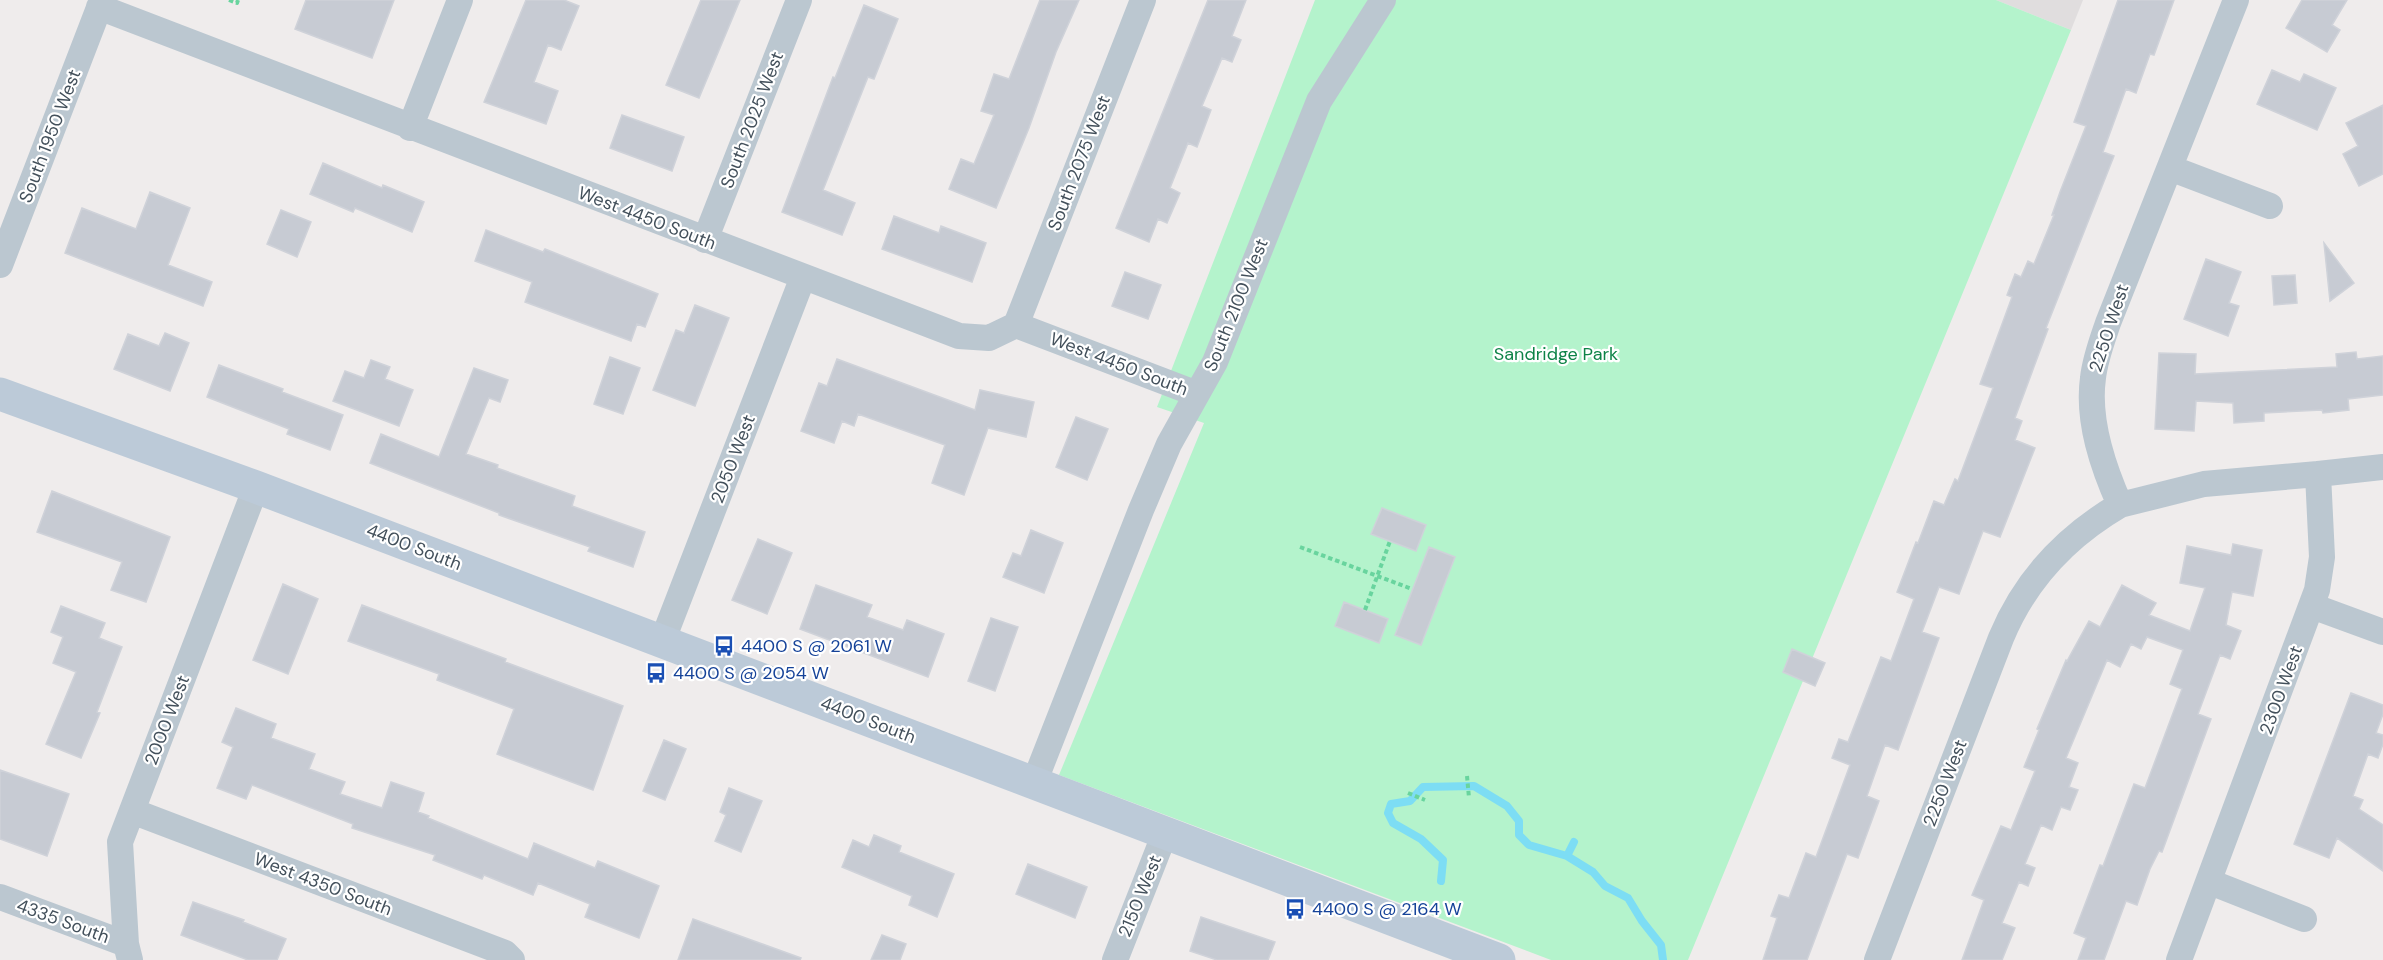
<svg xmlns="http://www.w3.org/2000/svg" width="2383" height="960" viewBox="0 0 2383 960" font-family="'DM Sans',sans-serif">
	<rect width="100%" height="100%" fill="#efecec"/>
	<path fill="#e0ddde" d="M1996,0H2083L2071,30Z"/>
	<path fill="#b4f3cc" d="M1315,0H1996L2071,30L1688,960H1551L1059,775L1204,423L1157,407Z"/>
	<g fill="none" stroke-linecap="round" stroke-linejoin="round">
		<path stroke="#7dddf4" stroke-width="8" d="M1567,856L1593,872L1605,886L1628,898L1642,921L1661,945L1663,960
			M1441,881L1443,860L1421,839L1393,823L1388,813L1391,804L1410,801L1423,787L1474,786L1507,806L1519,821V835L1529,845L1567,856L1574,842"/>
	</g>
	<path fill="#c7cbd3" stroke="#cfd2d9" stroke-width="1.5" d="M306,0H394L372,58L295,29Z
		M526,0H564L579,6L561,50L548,45L534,82L558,91L546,124L484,102Z
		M701,0H740L699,98L666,85Z
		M1040,0H1079L1056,52L1029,128L996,208L949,189L961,159L974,164L994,115L981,111L994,74L1009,79Z
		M1208,0H1246L1232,36L1241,40L1232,62L1222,58L1202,106L1211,110L1197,147L1188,143L1170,188L1180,193L1167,223L1158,219L1149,242L1116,228Z
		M2118,0H2174L2154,55L2150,54L2136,93L2126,89L2103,152L2114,156L2046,328L2048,329L2015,418L2022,421L2015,440L2035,448L2000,537L1983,531L1959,594L1939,587L1922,632L1939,638L1898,750L1885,745L1867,796L1879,801L1858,858L1847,854L1807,960H1763L1777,918L1771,916L1779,895L1789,898L1806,853L1816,857L1850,765L1832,758L1839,739L1848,742L1881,657L1891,661L1914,599L1897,592L1916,542L1918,543L1934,501L1944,505L1955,479L1958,481L1993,388L1980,384L2012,297L2007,295L2015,274L2021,277L2028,261L2034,264L2054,215H2052L2060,192L2086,126L2074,122Z
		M2302,0H2347L2332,25L2340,30L2327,52L2286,28Z
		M864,5L898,19L874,79L868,77L823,190L855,203L842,235L782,212L833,77L835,78Z
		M2272,70L2300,82L2304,74L2336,88L2317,130L2257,104Z
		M2383,105V174L2359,186L2343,154L2358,146L2346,123Z
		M622,115L684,137L672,171L610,148Z
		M323,163L382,188L383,185L424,202L412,232L355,208L353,212L310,194Z
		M150,192L190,208L168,265L212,282L203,306L65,253L82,208L136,229Z
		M281,210L311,222L297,257L267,244Z
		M894,216L939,233L941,226L986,243L972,282L882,249Z
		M486,230L543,252L545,249L658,294L645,327L637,324L631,341L525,302L532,282L475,261Z
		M2324,243L2354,283L2330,301Z
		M2206,259L2241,272L2229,303L2239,306L2228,336L2184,319Z
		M1125,272L1161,285L1148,319L1112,306Z
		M2295,275L2297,303L2274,305L2272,276Z
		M695,305L729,318L695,406L653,390L676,330L684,333Z
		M165,333L189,343L170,391L114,369L128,334L159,346Z
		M2356,352L2357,359L2383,356V395L2348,399L2349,410L2323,413L2322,410L2264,413V421L2234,423L2233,403L2196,401L2194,431L2155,429L2159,353L2196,354L2195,374L2337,367L2336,354Z
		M610,357L640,368L623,414L594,404Z
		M837,359L975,410L980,390L1034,402L1026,437L988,428L964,495L932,483L945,445L858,414L854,426L842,421L834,443L801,431L819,383L827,386Z
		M371,360L390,367L385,379L413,390L399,426L333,401L345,371L364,378Z
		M219,365L283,389L282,392L343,415L330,450L287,434L289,429L207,397Z
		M474,368L508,380L500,402L489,398L466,454L498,465L497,468L575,496L572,506L645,532L633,567L588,551L590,547L499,515V513L370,463L381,434L439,457Z
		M1076,417L1108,429L1087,480L1056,467Z
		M52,491L170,537L146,602L111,590L122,562L37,532Z
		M1382,508L1426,525L1416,551L1371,534Z
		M1031,530L1063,543L1044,593L1003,577L1013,553L1021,556Z
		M758,539L792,553L767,614L732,600Z
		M2233,544L2262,550L2253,596L2232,592L2226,625L2241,631L2230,659L2220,655L2198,714L2211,719L2162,852L2159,851L2150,869L2137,905L2126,901L2104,960H2078L2086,938L2074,933L2100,865L2103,866L2134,784L2145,788L2182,689L2170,684L2183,650L2147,637L2141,649L2131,644L2120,667L2107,660L2066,758L2078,763L2069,787L2078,790L2070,810L2061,807L2052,830L2041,825L2025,864L2035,868L2028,886L2019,882L2002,923L2015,928L2002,960H1962L1984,900L1972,895L2001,826L2011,830L2035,771L2024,767L2039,730L2037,729L2066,660L2067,661L2089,621L2100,627L2122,585L2156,603L2149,615L2190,631L2205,588L2180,583L2187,546L2231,555Z
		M1429,547L1455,557L1421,645L1395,635Z
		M283,584L318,599L288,674L253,660Z
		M816,585L872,605L867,617L903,630L907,620L944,634L928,677L800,629Z
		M1344,602L1388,619L1379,643L1335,626Z
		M362,605L506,659L505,662L623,706L593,790L497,754L514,709L437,680L439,674L348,641Z
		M61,606L105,623L99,638L122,647L97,712L100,713L81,758L46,744L76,672L53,663L63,637L51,632Z
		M991,618L1018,627L995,691L968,681Z
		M1792,649L1825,663L1815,686L1783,672Z
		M2351,693L2383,705V714L2376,733L2383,735V744L2378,758L2368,754L2353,796L2363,800L2359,809L2383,825V871L2337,838L2329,858L2294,844Z
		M236,708L276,724L271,738L315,754L309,769L345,782L340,794L382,808L391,782L424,793L418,812L429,816L428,818L528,859L534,843L595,868L598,861L659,886L639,938L585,917L590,904L538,883L533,895L484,875L482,879L433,860L435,855L352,828L353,824L252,785L246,799L217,788L233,747L222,742Z
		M664,740L686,749L665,800L643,791Z
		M0,770L69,794L47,856L0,839Z
		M729,788L762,801L741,852L715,841L726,815L720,812Z
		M874,835L901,846L899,852L954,874L937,917L909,905L912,896L842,867L853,840L869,847Z
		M1028,864L1087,887L1075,918L1016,894Z
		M193,902L244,920L243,922L286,939L277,960H248L181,935Z
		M1201,917L1275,942L1268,960H1217L1190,951Z
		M693,919L801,958L800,960H678Z
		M882,935L906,944L900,960H871Z"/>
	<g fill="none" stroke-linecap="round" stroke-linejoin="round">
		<path stroke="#69d49e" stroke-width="4" stroke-dasharray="4.5 3" stroke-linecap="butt" d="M229,0L237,3L238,0
			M1300,547L1412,589
			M1365,610L1390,541
			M1467,776L1469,798
			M1408,793L1425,800"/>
		<path stroke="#bbc7d0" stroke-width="26" d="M99,7L959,336L989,338L1016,325L1197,394
			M410,128L460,0
			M2170,168L2270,206
			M705,240L799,0
			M0,265L102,0
			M1016,325L1143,0
			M2120,505L2204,484L2318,474
			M2312,606L2383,632
			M662,642L803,277
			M1034,783L1141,510L1169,444L1215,362L1319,101L1383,0
			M132,811L505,953L512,960
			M2210,882L2304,919
			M0,897L126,944
			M130,960L126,944L120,842L256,487
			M1115,960L1165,833
			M1877,960L2001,638C2025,580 2067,536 2120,505C2103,467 2087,421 2093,378C2095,359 2102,341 2108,323L2236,0
			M2179,960L2317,590L2322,557L2318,474L2383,467"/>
		<path stroke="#bccad8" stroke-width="33" d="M0,394L256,487L1499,960"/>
	</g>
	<defs>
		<g id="bus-bare" transform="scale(1.62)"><path d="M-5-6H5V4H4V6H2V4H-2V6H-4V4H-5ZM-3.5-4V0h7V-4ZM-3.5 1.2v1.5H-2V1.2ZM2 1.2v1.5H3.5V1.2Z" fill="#1a4fb4" stroke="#fff" stroke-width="2.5" paint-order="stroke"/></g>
	</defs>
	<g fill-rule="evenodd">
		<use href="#bus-bare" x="724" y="646"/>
		<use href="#bus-bare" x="656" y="673"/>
		<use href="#bus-bare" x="1295" y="909"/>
	</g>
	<g text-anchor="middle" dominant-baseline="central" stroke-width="4.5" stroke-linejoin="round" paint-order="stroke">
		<g font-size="18" fill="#43505b" stroke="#fff">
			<text transform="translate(752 120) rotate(-69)">South 2025 West</text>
			<text transform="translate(50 136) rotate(-69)">South 1950 West</text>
			<text transform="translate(1079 163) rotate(-69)">South 2075 West</text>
			<text transform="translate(647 218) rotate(21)">West 4450 South</text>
			<text transform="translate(1236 305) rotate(-68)">South 2100 West</text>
			<text transform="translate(2109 328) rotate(-72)">2250 West</text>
			<text transform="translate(1119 364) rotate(21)">West 4450 South</text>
			<text transform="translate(733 459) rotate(-69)">2050 West</text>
			<text transform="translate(414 547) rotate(21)">4400 South</text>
			<text transform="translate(2281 690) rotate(-70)">2300 West</text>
			<text transform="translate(167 720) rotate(-69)">2000 West</text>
			<text transform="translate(868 720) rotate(21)">4400 South</text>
			<text transform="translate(1945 783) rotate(-69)">2250 West</text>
			<text transform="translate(323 884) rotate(21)">West 4350 South</text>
			<text transform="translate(1140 896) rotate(-68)">2150 West</text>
			<text transform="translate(63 921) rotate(20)">4335 South</text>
		</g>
		<g font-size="18" fill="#0d8347" stroke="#fff">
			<text x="1556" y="354">Sandridge Park</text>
		</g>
		<g font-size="18" fill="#164399" stroke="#fff" text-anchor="start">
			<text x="741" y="646">4400 S @ 2061 W</text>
			<text x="673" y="673">4400 S @ 2054 W</text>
			<text x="1312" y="909">4400 S @ 2164 W</text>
		</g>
	</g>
</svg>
